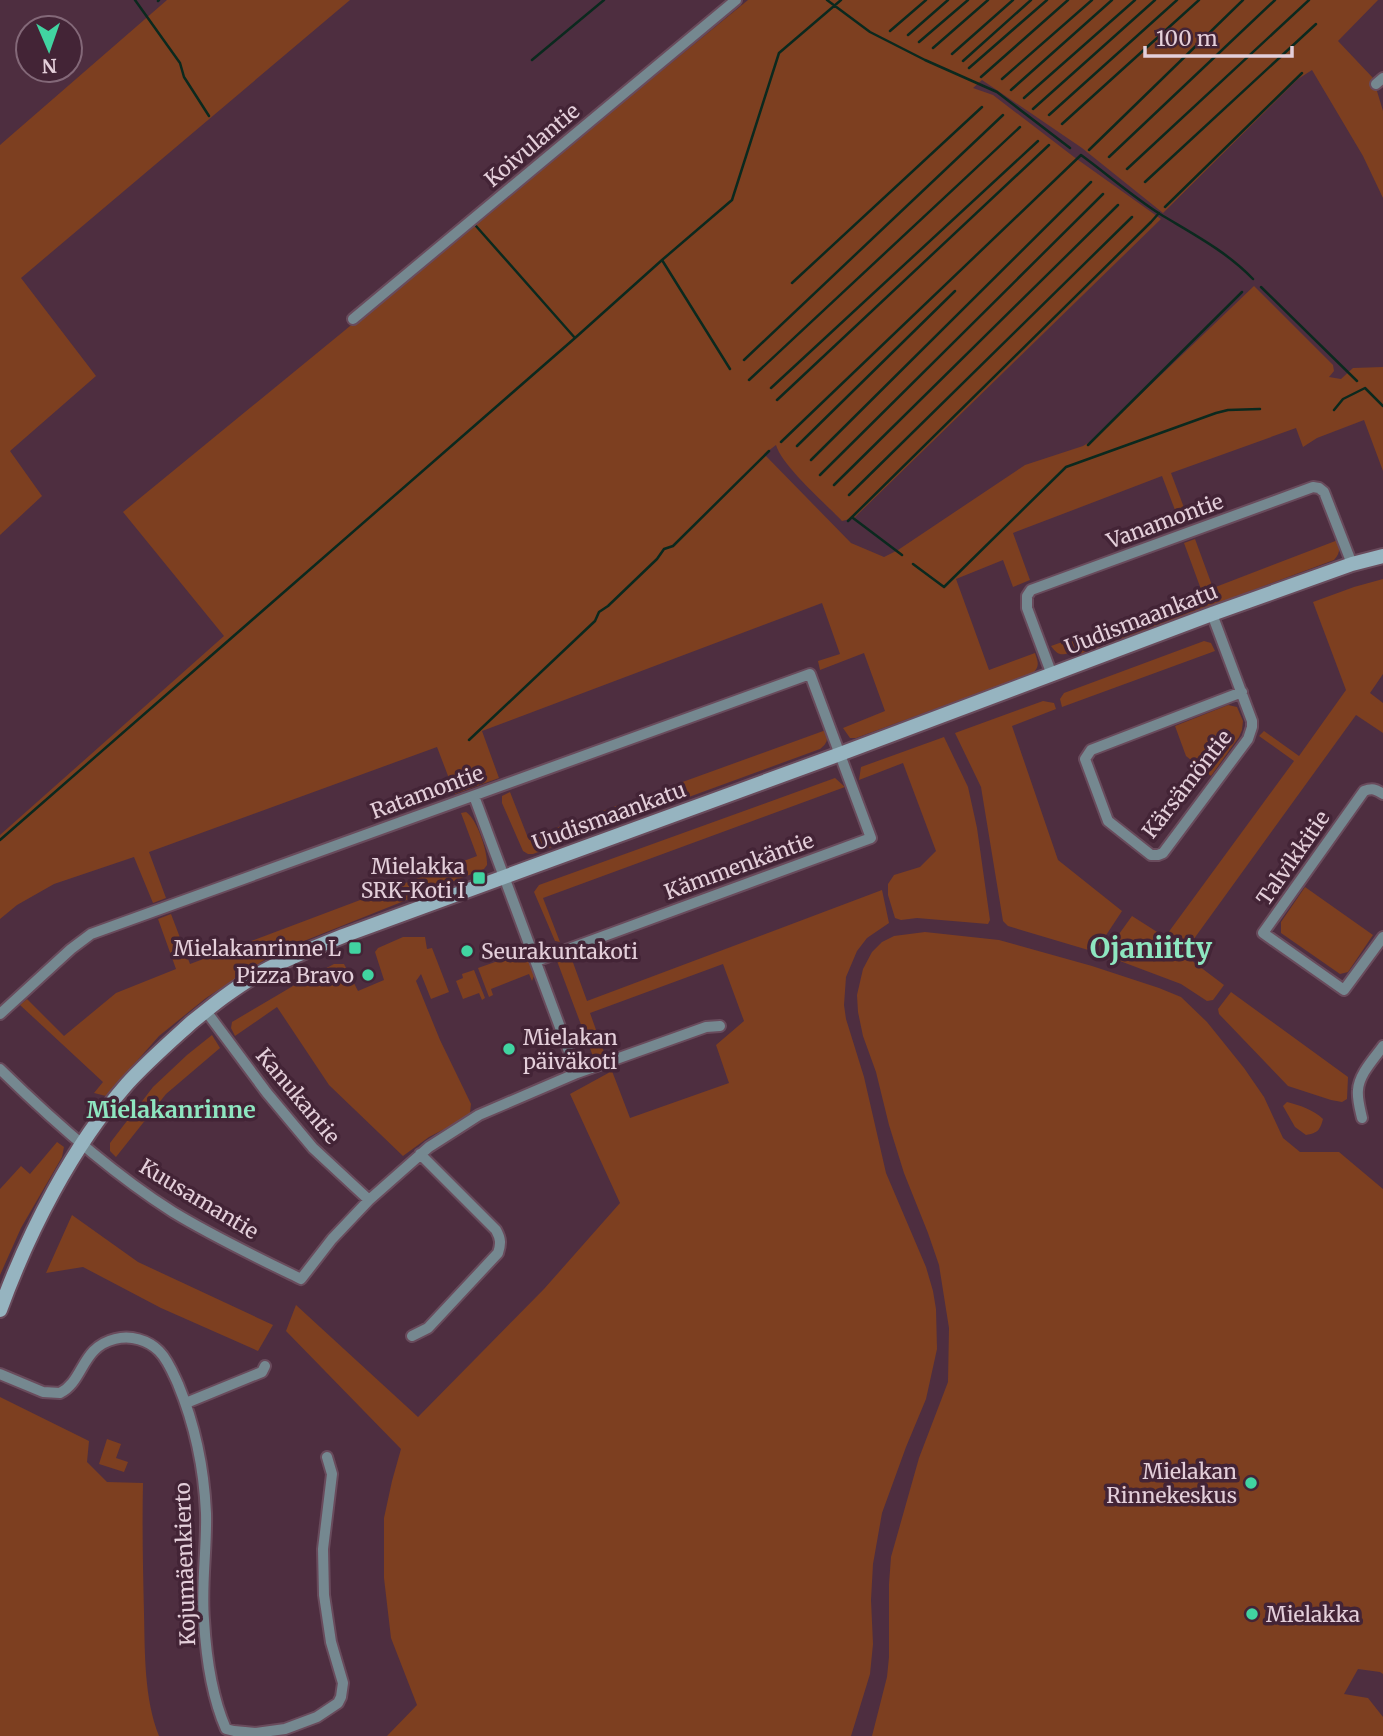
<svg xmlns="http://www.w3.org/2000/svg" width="1383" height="1736" viewBox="0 0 1383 1736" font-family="Merriweather,serif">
	<rect width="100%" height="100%" fill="#4e2e40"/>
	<path fill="#7d3f20" d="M167,0H350L21,278L96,376L10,451L42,496L0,535V145Z
		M748,0H1378L1338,41L1373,78L1383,111V198L1363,156L1312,70L1298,79L1163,213L1082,148L982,80L973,88L993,95L1074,157L1161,219L854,518L842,521C825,503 782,466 776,445L764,454L851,543L884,557L898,550L1025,465L1083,446L1093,440L1254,286L1333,365L1334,371L1329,377L1341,379L1353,368L1383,367V471L1364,420L1317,438L1303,447L1296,428L1171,473L1189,521L1180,523L1162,476L1013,533L1030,580L1013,587L1003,560L956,579L989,670L1035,653C1038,662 1040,666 1033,673L856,738H850L843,728L885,711L864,653L820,670L818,661L840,654L822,603L482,731L499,778L455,794L437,747L149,852L166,898L153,903L134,857L54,884L17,905L0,919V835L224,636L123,512Z
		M1195,539L1213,588L1338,540C1340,548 1340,554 1334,560L1077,655L1072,656L1069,653C1060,656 1057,654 1051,646L1202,592L1184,543Z
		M1383,579V674L1370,693L1383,703V733L1356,715L1183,954L1224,985L1213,1000L1207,1001L1181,984L1104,955L1132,916L1165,937L1294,761L1259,736L1264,731L1299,756L1346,690L1313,602L1354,587Z
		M1204,641L1211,643L1215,651L1062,707L1060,699L1064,693Z
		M1043,701L1054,703L1056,709L1012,726L1058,860L1122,911L1095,952L1008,926L1003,921L981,787L955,733Z
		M1228,705L1237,707L1243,721L1242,730L1239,737L1211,776L1186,756L1175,726Z
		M826,730C828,739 828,743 820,749L533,854H528L523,851L502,803V796L510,792L528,838Z
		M944,737L968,787L977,828L990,920L988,924L917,918L901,920L895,918L888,895V884L894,875L920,867L936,851L903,763L859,780L861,767Z
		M835,778L845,787L543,898L560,942L555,941L534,892L539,885Z
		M466,812C477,819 488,852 487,865L484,869L299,943L269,957L206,998L159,1036L106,1096L94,1093L103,1082L20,1005L27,999L64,1036L116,993L176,969L158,919L171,914L190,964L477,856L461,813Z
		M1305,887L1373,935L1348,972L1340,974L1281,933V922Z
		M882,890L889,923L867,938L857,951L846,977L844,1005L846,1019L864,1077L886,1173L926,1267L933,1291L936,1309L937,1349L926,1399L906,1447L882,1513L873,1564L871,1600L873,1644L870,1674L851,1736H387L417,1705L391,1638L384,1578V1518L392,1481L401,1449L286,1331L296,1305L418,1417L544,1289L620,1203L570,1094L612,1071L630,1118L729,1083L716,1045L744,1021L723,964L590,1013L605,1055L594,1059L557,961L571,957L587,1001Z
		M925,932L999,940L1092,966L1159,988L1181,997L1207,1022L1244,1068L1264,1097L1283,1138L1300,1152H1339L1383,1189V1674L1380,1672L1358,1669L1344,1694L1368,1698L1383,1717V1736H872L887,1677L889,1657V1584L891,1557L919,1458L948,1382L949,1328L939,1265L928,1233L904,1173L889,1125L876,1072L863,1036L858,1012L857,995L863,969L872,952L882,942L894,936Z
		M403,937H425L427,949L432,948L449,992L431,999L421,974L416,981L440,1040L471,1104L470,1113L466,1118L429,1137L403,1156L329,1085L277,1007L235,1036L231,1028L232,1022L293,986L334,964H344L358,991L384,980L375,952L378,948Z
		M518,954H522L530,963L534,976L532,981L529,974L491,989L493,995L489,997L478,968Z
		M474,970L485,998L482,1000L479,993L463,999L456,981L463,978L462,974Z
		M1231,992L1348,1077L1347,1099L1342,1102L1331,1100L1288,1086L1219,1014L1218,1009Z
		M212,1035L220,1048L166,1094L116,1157L110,1151V1143L153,1087L187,1055Z
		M1287,1102C1299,1105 1314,1110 1323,1119C1320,1130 1318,1133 1306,1135L1295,1127L1283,1106Z
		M57,1142L64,1147L62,1157L21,1228L0,1275V1189L21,1166L30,1174Z
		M72,1215L138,1262L273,1325L258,1351L161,1308L83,1267L46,1273Z
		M0,1397L89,1441L87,1462L107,1482L143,1483C142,1527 143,1570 144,1613C145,1653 144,1698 159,1736H0Z
		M107,1439L121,1444L116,1458L128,1462L124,1472L99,1464Z"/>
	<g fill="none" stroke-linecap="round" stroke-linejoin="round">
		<path stroke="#0b291e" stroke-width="2.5" d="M135,0L180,63L184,77L209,116
			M827,0L870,32L925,60L997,92L1070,148
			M158,1L159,0
			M890,31L926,0
			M908,35L948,0
			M919,42L968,0
			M933,48L988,0
			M952,54L1013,0
			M532,60L604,0
			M963,61L1031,0
			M969,68L1047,0
			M981,77L1068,0
			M1002,79L1092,0
			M1011,90L1112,0
			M1024,98L1135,0
			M1033,109L1155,0
			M1049,115L1177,0
			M1062,124L1199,0
			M1089,150L1243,0
			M1109,157L1275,0
			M1127,169L1309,0
			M1145,182L1316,24
			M1165,207L1302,73
			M476,226L575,338L662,260
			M792,283L982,107
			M1261,287L1357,381
			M744,360L1003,115
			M730,369L662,260L732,200L779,53L841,0
			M749,380L1020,127
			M771,388L1038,141
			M777,400L1049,145
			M1334,410L1343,399L1365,388L1383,406
			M781,442L1081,155C1107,174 1132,196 1160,214C1193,234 1226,251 1253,279
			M1088,445L1242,292
			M797,446L955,291
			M811,460L1091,182
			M820,475L1103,194
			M834,485L1118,205
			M849,495L1132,217
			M853,518L902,555
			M848,521L1151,222L1159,213
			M913,564L944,587L1066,467L1216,413L1228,410L1260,409
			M469,740L595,621L599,612L608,606L657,559L664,549L673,546L769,451
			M0,840L575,338"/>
		<g stroke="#694b5c" stroke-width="14">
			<path id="street" d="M1376,84L1383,78
				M353,319L736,0
				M1212,614L1252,721V727L1248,739L1163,853L1158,855H1151L1108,821L1085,759L1091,750L1242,692
				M1052,675L1027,608V596L1031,590L1313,487L1319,488L1324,492L1352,564
				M1383,794C1376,789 1372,788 1364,791L1263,933L1344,990L1383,937
				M474,796L577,1073
				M206,1011L267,1093L313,1148L369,1200
				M0,1014L71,949L91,934L810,674L871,838L536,961
				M0,1069C53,1121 110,1172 173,1212C214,1237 258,1258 301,1279L332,1239L369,1200L429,1147L479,1115L577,1073L706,1027L720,1026
				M1362,1118C1360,1109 1357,1099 1358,1090C1359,1074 1374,1059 1383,1046
				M412,1336L428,1328L498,1253C501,1244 501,1239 496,1230L420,1154
				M0,1374L43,1392L60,1393C84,1381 81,1347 115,1339C131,1335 148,1340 159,1351C168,1360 173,1373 178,1384C195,1425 204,1468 206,1513C207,1549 201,1584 204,1620C206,1656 211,1695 226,1729L234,1731L256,1733L285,1729L317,1717L338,1703L341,1697L343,1683L331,1642L324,1595L323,1549L332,1474L327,1457
				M186,1403L262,1372L265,1366"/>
		</g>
		<g stroke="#694b5c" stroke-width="18">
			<path id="secondary" d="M0,1310C29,1231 72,1147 127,1084C147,1062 170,1042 192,1022C213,1005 234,988 257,975C284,959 314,948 343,936L840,754L1212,614L1352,564L1383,556"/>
		</g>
		<use href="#street" stroke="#758890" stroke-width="10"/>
		<use href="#secondary" stroke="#96b4c0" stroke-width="14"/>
	</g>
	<g fill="#41d4a1" stroke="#432436" stroke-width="2.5">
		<rect x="472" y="871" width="14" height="14" rx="3.5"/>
		<rect x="348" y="941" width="14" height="14" rx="3.5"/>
		<circle cx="467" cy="951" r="7"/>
		<circle cx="368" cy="975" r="7"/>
		<circle cx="509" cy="1049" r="7"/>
		<circle cx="1251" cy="1483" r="7"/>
		<circle cx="1252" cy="1614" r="7"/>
	</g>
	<g text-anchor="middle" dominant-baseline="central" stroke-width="7" stroke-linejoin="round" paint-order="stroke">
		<g font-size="21" fill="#e4cfda" stroke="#432436">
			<text transform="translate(532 145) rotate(-40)">Koivulantie</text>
			<text transform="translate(1165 521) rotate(-20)">Vanamontie</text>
			<text transform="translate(1141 619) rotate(-21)">Uudismaankatu</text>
			<text transform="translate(1187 784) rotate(-52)">Kärsämöntie</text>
			<text transform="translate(427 792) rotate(-20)">Ratamontie</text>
			<text transform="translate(609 816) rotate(-20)">Uudismaankatu</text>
			<text transform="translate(1293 858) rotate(-55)">Talvikkitie</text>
			<text transform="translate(739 866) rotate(-20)">Kämmenkäntie</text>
			<text transform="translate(298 1096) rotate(50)">Kanukantie</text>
			<text transform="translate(199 1199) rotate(31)">Kuusamantie</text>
			<text transform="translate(185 1564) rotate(-92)">Kojumäenkierto</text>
		</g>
		<g font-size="21" fill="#e4cfda" stroke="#432436" text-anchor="end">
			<text x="465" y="866">Mielakka<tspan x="465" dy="24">SRK-Koti I</tspan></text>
			<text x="341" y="948">Mielakanrinne L</text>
			<text x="481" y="951" text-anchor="start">Seurakuntakoti</text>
			<text x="354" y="975">Pizza Bravo</text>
			<text x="523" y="1037" text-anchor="start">Mielakan<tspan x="523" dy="24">päiväkoti</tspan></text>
			<text x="1237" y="1471">Mielakan<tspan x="1237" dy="24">Rinnekeskus</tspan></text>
			<text x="1266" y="1614" text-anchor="start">Mielakka</text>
		</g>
		<g font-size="23" font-weight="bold" fill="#8ee6c0" stroke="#432436">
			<text x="171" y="1109">Mielakanrinne</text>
		</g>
		<g font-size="28" font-weight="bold" fill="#8ee6c0" stroke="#432436">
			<text x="1151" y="948">Ojaniitty</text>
		</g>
	</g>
	<g transform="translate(49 49) rotate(178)"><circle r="33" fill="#432436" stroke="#836878" stroke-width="2"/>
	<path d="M0-5L12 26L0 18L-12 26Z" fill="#41d4a1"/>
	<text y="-10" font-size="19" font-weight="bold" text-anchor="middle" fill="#e4cfda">N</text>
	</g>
	<path d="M1145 46v10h147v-10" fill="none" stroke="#e4cfda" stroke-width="3.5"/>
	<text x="1156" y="46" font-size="21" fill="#e4cfda" stroke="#432436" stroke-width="5" paint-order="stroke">100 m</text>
</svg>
